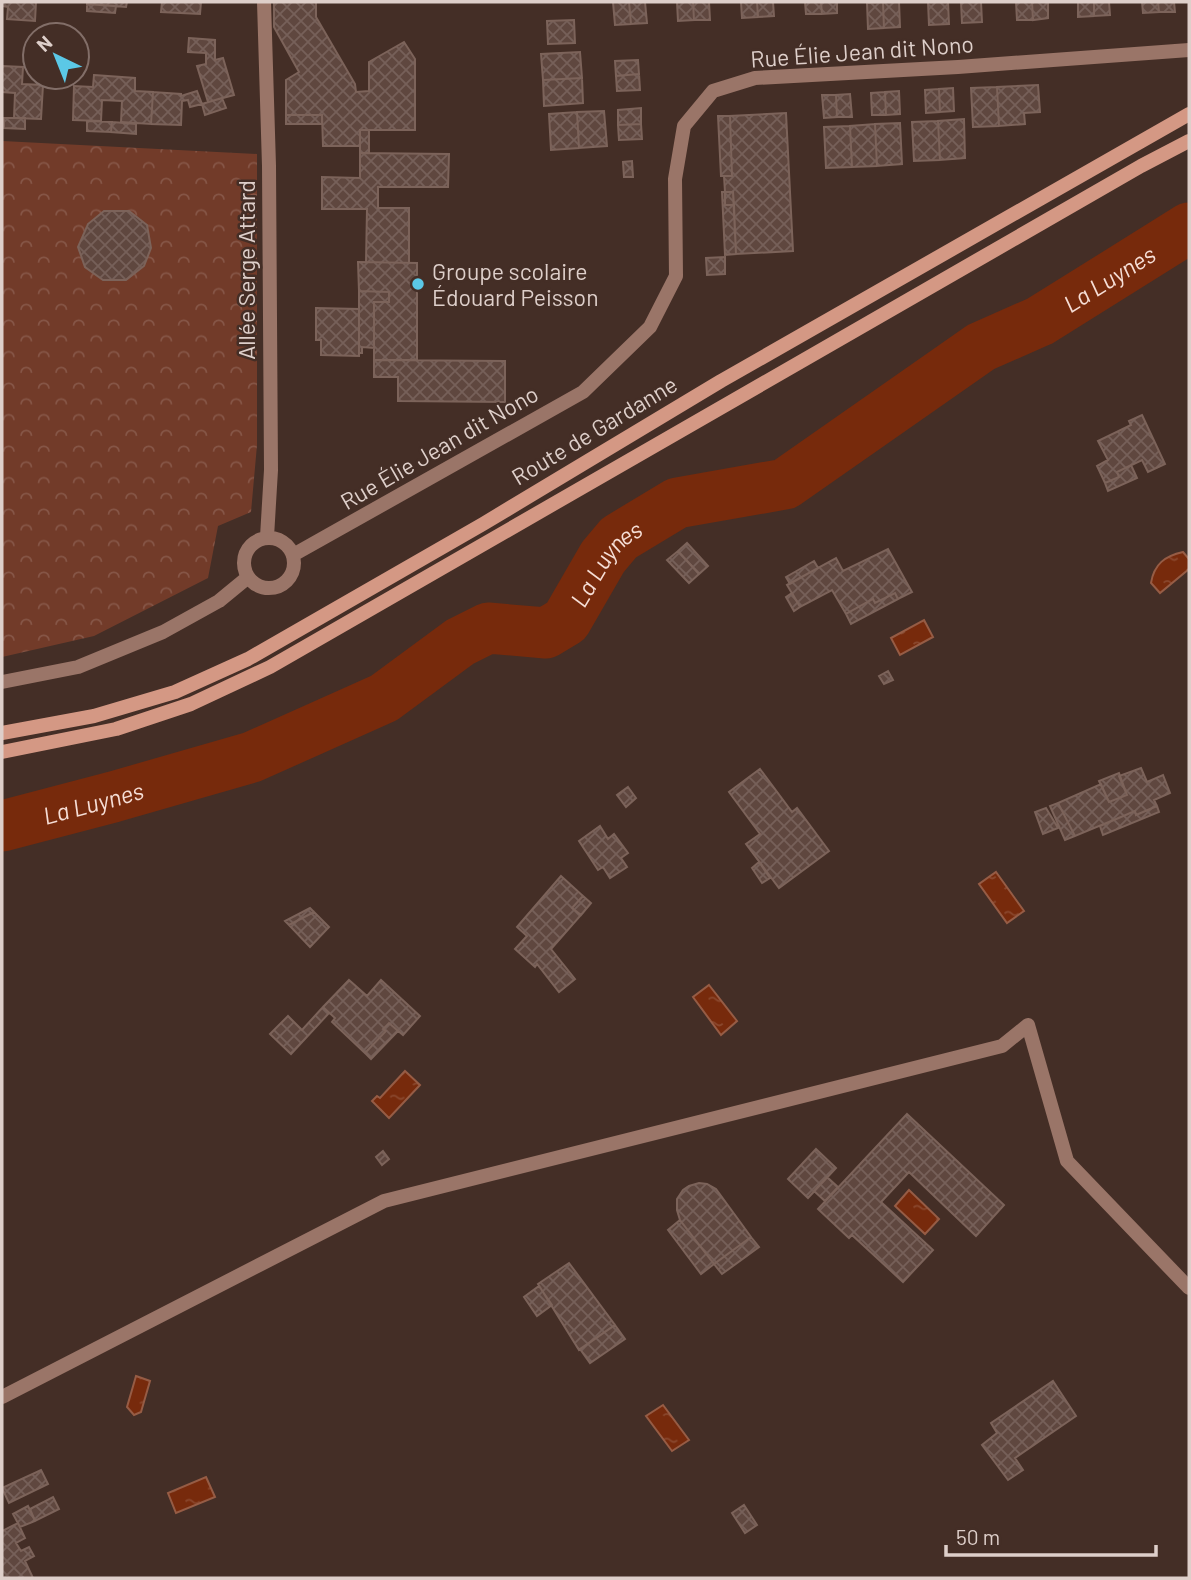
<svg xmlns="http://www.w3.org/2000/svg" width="1191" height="1580" viewBox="0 0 1191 1580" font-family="Barlow,sans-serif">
	<defs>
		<pattern id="park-crowns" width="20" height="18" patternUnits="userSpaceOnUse" patternTransform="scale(1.75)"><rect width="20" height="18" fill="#723b29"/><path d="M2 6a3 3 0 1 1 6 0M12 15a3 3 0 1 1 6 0" fill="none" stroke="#865647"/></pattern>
		<pattern id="water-ripples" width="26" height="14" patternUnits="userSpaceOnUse" patternTransform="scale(1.75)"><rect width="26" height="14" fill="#772a0c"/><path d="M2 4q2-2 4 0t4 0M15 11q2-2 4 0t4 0" fill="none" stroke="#8a482e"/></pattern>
		<pattern id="building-cross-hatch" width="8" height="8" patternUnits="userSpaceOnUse" patternTransform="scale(1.75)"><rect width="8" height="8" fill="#5f473f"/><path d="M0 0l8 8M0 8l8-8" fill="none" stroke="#766059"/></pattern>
	</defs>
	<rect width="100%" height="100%" fill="#442e26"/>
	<path fill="url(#park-crowns)" d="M2,141L257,154V445L251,512L218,526L208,578L94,636L2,657Z"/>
	<path fill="url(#water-ripples)" stroke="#965c45" stroke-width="2" d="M1183,552L1189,559V569L1160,593L1151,583C1154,564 1165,556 1183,552Z
		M924,620L933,637L900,655L891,638Z
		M996,872L1024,911L1007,923L979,884Z
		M709,985L737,1021L721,1035L693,997Z
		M405,1071L420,1085L389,1118L372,1101L377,1096L380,1098Z
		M909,1190L939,1219L925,1234L895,1206Z
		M136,1376L150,1381L141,1412L134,1415L127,1407Z
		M663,1405L689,1440L672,1451L646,1416Z
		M206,1477L215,1497L176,1513L168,1493Z"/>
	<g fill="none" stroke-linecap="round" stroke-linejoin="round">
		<path stroke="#772a0c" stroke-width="51" id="s1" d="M2,826L113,797L252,757L384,698L460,642L488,628L546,633L566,621L603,557L619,538L677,503L785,484L981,347L1040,321L1189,228"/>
	</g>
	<path fill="url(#building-cross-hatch)" stroke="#7c635a" stroke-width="2" d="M2,2H36L35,21L7,19L8,7L2,6Z
		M87,2H127L126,7L87,4Z
		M162,2H201L200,14L161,12Z
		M274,2H316V17L355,84L356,92L369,91V62L404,42L415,59V130H360V146H323L322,115H286V80L299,72L274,27Z
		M613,2H629L631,24L615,25Z
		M629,2H645L647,23L631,24Z
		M677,2H693L694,20L678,21Z
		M693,2H709L710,20H694Z
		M741,2H757L758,17L742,18Z
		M757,2H773L774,16L758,17Z
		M805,2H821L822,14H806Z
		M821,2H837V13L822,14Z
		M883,2L884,28L868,29L867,3Z
		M883,2H899L900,27L884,28Z
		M928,2H948L949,24L929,25Z
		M961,2H981L982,22L962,23Z
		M1016,2H1032L1033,20H1017Z
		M1032,2H1048V18L1033,20Z
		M1078,2H1094V16L1078,17Z
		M1094,2H1109L1110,15L1094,16Z
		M1142,2H1158L1159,12L1143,13Z
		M1158,2H1174L1175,12H1159Z
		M87,4L116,6L115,13L87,11Z
		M574,20L575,43L548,44L547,21Z
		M189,38L215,40V60L223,58L234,95L208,102L197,66L206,64V53L188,52Z
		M580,52L582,78L543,80L541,54Z
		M638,60L639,74L616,76L615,61Z
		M2,66L23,67L22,84L43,85L41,119L14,118L15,93L2,92Z
		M639,74L640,90L617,91L616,76Z
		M94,75L135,78V91L153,92L151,124L121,122L122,101L102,100L101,121L73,120L74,86L93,87Z
		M582,78L583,103L544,106L543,80Z
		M1038,85L1040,112L1024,113L1025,124L999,126L997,87Z
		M997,87L999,126L973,127L971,88Z
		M953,88L954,111L940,112L939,89Z
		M939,89L940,112L926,113L925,90Z
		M197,91L202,104L190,107L188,100L182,101L181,125L151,124L153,92L181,94V96Z
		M899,91L900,114L886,115L885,92Z
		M885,92L886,115H872L871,93Z
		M850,94L852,117H837L836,95Z
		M822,95H836L837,117L824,118Z
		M222,98L226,108L205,115L202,104Z
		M641,108V124L618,125V110Z
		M604,111L607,146L579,148L577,112Z
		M577,112L579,148L551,150L549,114Z
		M786,113L793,251L736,254L733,192H725L724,176H732L730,116Z
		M286,115H322V124H286Z
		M718,116H730L732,176H721Z
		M4,118H25V129L4,128Z
		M964,119L965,158L940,160L938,121Z
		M87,121L112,122L111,132L87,131Z
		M938,121L940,160L914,161L912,122Z
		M112,122L136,124V134L111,132Z
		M900,123L902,164L877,166L875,124Z
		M641,124L642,139L619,140L618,125Z
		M875,124L877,166L852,167L850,126Z
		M850,126L852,167L826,168L824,127Z
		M360,130H369V153H360Z
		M360,153L449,154L448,187H378V208H409V263L366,262L367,209H322V177L360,178Z
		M632,161L633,177H624L623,162Z
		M722,192H725V205H734L736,254L725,255Z
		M725,192H733L734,205H725Z
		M104,211H129L147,225L151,248L144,266L126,280H103L85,267L78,247L88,224Z
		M725,257V274L707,275L706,258Z
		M358,262L417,263V360H374V302H389V292L359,291Z
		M359,291L389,292V302H374V348L362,347V353H359Z
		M316,308L359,309V356L321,355V340H316Z
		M374,360L505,361V402L398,401V377H374Z
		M1142,415L1165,464L1148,472L1142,460L1117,472L1119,477L1105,483L1097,466L1108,460L1098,441L1131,425L1129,421Z
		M1131,465L1137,478L1108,491L1105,483L1119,477L1117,472Z
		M687,543L708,566L699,574L678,551Z
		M888,549L912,592L898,599L895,593L875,603L873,599L846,614L832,590L800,607L787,585L836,558L843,571Z
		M678,551L699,574L689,583L667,560Z
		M814,561L818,568L790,584L786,577Z
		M792,593L800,607L794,611L786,597Z
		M895,593L898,599L851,624L846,614L873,599L875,603Z
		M888,671L893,680L884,684L879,676Z
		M1141,768L1147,782L1163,775L1170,793L1154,800L1157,806L1136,815L1135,811L1075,836L1058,803L1101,784L1109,802L1127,795L1119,776Z
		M760,769L792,812L797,808L829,851L779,888L746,844L760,834L729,792Z
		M1119,773L1127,795L1109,802L1099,781Z
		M628,787L636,798L626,807L617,795Z
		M1058,803L1075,836L1065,840L1050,806Z
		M1157,806L1159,812L1103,835L1100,826L1135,811L1136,815Z
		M1046,808L1058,828L1043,834L1035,812Z
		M600,826L608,839L614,834L628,853L621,858L627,867L610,878L603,867L598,870L579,841Z
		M759,862L770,878L762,883L752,868Z
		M561,876L583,896L572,908L581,915L551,949L575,979L559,992L537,964L535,967L515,949L527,936L517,927Z
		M583,896L591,903L581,915L572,908Z
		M310,908L314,912L289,925L285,921Z
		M314,912L329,927L310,947L289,925Z
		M349,980L367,996L381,980L420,1016L403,1035L389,1023L383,1029L386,1031L365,1053L332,1022L335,1018L323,1007Z
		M323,1007L329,1013L291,1054L270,1034L288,1016L302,1030Z
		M389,1023L398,1031L371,1059L365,1053L386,1031L383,1029Z
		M907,1114L1004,1205L976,1236L909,1172L881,1202L933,1250L903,1282L852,1235L849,1238L818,1209Z
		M816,1149L836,1168L808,1198L788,1179Z
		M383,1151L389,1159L382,1165L376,1157Z
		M827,1177L838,1187L825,1201L814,1191Z
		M699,1183L707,1184L716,1189L751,1237L714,1264L680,1220L677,1210V1199L683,1190L689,1186Z
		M680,1220L714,1264L701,1274L668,1230Z
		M751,1237L759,1247L722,1274L714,1264Z
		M569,1263L615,1325L579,1350L538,1284Z
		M539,1286L552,1305L537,1316L524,1297Z
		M615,1325L625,1339L590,1363L580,1349Z
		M1053,1381L1076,1416L1015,1458L1023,1470L1008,1480L982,1445L997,1433L991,1423Z
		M41,1470L48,1484L9,1503L2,1488Z
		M53,1497L59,1509L35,1521L30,1509Z
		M744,1505L757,1525L745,1533L732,1513Z
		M28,1506L35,1521L20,1527L13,1514Z
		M18,1523L25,1538L16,1543L21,1551L29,1547L34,1556L25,1561L33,1578H2V1531Z"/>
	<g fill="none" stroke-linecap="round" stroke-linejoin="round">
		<path stroke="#9a7568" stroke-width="14" d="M264,2L269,166L271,470L267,537
			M244 563a25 25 0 1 1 50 0a25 25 0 1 1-50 0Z
			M293,555L583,392L650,327L676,276L675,179L684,126L713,91L755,78L958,67L1189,50
			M2,682L78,667L163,632L219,601L247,578
			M2,1397L384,1201L1002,1046L1028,1025L1067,1161L1189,1288"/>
		<path stroke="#d49884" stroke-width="14" d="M2,733L94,716L175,692L248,659L483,524L721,381L1189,114
			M2,752L116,729L191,704L270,667L1141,166L1189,141"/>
	</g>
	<circle fill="#5bc8e6" stroke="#442e26" stroke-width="2.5" cx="418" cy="284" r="7"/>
	<g text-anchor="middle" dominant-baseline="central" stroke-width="5" stroke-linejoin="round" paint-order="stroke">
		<g font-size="23" fill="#decfca" stroke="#442e26">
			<text transform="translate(862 51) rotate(-4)">Rue Élie Jean dit Nono</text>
			<text transform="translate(246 270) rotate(-90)">Allée Serge Attard</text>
			<text transform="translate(594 430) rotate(-31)">Route de Gardanne</text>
			<text transform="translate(439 447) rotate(-30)">Rue Élie Jean dit Nono</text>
		</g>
		<g font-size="23" fill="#decfca" stroke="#442e26" text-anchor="start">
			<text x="432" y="271">Groupe scolaire<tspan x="432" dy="26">Édouard Peisson</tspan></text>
		</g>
		<g font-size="24" font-style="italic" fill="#f6ded6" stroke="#442e26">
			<text stroke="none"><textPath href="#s1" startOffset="1272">La Luynes</textPath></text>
			<text stroke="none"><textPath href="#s1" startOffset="682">La Luynes</textPath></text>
			<text stroke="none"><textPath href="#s1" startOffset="94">La Luynes</textPath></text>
		</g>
	</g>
	<rect width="1191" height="1580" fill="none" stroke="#decfca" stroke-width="7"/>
	<g transform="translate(56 56) rotate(317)"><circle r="33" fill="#442e26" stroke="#826e68" stroke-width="2"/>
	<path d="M0-5L12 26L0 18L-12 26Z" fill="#5bc8e6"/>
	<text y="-10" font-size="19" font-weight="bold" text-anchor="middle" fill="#decfca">N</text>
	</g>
	<path d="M946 1545v10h210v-10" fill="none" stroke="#decfca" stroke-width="3.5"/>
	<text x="956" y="1545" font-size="21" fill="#decfca" stroke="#442e26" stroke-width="5" paint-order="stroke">50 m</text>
</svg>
